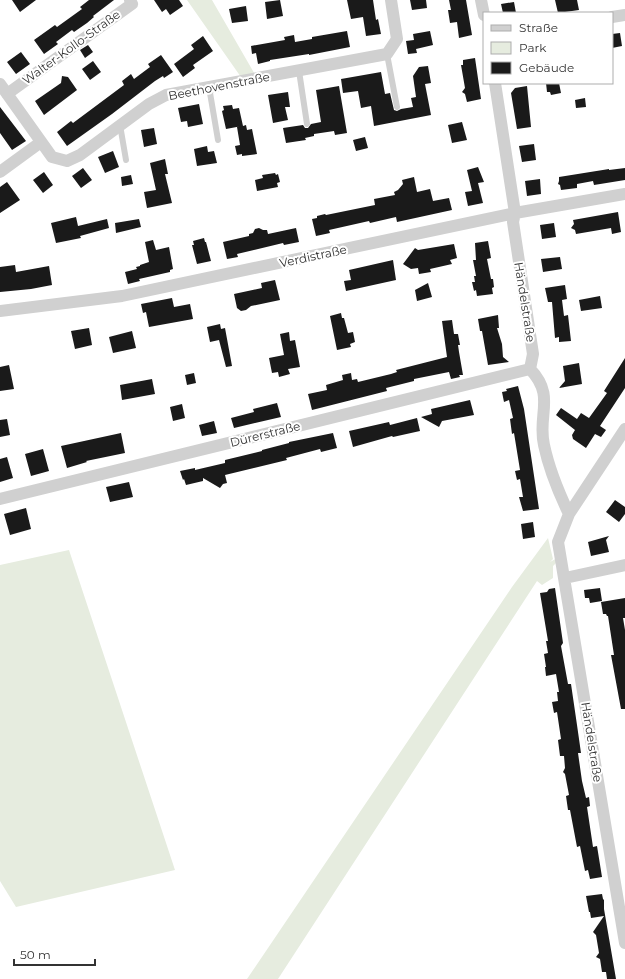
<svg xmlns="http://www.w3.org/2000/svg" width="625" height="979" viewBox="0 0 625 979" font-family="Montserrat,sans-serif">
	<rect width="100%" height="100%" fill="#fff"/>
	<path fill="#e6ecdf" d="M187,0H212L257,78L243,80Z
		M548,538L553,559L550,562L559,557V560L553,566V578L542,585L537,581L278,979H247L512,587Z
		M69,550L175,870L16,907L0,881V565Z"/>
	<path fill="#1a1a1a" d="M12,0H36L20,12Z
		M89,0H114L93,16L94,17L87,23L74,32L72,30L56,42L58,44L44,54L34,40L55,25L57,27L82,9L80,7Z
		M154,0H179L183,6L170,15L166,9L162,12Z
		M280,0L283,16L267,19L265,2Z
		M347,0H373L376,20L378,19L381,34L366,36L363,17L351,19Z
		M410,0H426L427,8L412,10Z
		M449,0H466L472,35L459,38L457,22L450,23L448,10H451Z
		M555,0H577L579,10L558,13Z
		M514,2L516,13H503L501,4Z
		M246,6L248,21L232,23L229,9Z
		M347,31L350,47L309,55V54L270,60V61L258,64L256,53L252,54L251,46L285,40L284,37L294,35L295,42L312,39V37Z
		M430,31L433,45L416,49L417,53L408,54L406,41L414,40L413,34Z
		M620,33L622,46L612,48V34Z
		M203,36L213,51L193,65L195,68L183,77L174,64L194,49L191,45Z
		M88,45L93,52L85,58L80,50Z
		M21,52L30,64L16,74L7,62Z
		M161,55L173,72L164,78L163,76L155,81L112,114L67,146L57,132L71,121L73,123L124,85L122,81L131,74L134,79L150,67L148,64Z
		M475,58L481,99L467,102L465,94L462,92L465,88L461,65H463V60Z
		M93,61L101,72L90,80L82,69Z
		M428,66L431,83L425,84L431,115L374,126L371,106L361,108L358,91L343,93L341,79L381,72L385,94L390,93L394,110L397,111L401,109L413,107L411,98L416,97L413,76L419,67Z
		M62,76L68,77L77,90L44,115L35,101L61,83Z
		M546,83H559L561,93L551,95L550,92H547Z
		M339,86L347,133L335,135L334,131L314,134V136L305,138L306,140L286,143L283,128L303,125L305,128H308L311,124L321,122L316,90Z
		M527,86L531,127L517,129L511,93L515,88Z
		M288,92L290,107H285L288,120L273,123L268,95Z
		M585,98L586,107L576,108L575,100Z
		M199,104L203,124L188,127L187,121L181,122L178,108Z
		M232,105L233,109L239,108L243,126L246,125L247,130L252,129L257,154L242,156V154L237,155L235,146L240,145L237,127L242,126L226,129L222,111L224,110L223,106Z
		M0,107L26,141L12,150L0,133Z
		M462,122L467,140L452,143L448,125Z
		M154,128L157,144L144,147L141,130Z
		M365,137L368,148L356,151L353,140Z
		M534,144L536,160L522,162L519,146Z
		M207,146L208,152L214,151L217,163L197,166L194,149Z
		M113,151L119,167L105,173L98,157Z
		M165,159L168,174H165L172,203L147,208L144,192L156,190L150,163Z
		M478,167L484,182L478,183L483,203L468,206L465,192L472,191L467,170Z
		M83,168L92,180L81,188L72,176Z
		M625,168V180L594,185L593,181L577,184V188L561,190L560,185L558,184L559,181V177L609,169V170Z
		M44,172L53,185L43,193L33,180Z
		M275,173L276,175L278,174L280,182L277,183L278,187L257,191L255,180L263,178L262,175Z
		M131,175L133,184L122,186L121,177Z
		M414,177L417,192L430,189L433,201L449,198L452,210L397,222L396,217L370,223L369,221L329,230L330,233L316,236L312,219L317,218V216L325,214L326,215L375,205L374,199L395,195L394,192L398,190L403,184L402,180Z
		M540,179L541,194L527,196L525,181Z
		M7,182L20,200L0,213V187Z
		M618,212L621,232L612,234L611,228L576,234L575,230L571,228L574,224L573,220Z
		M76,217L78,226L107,219L109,228L80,236L81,238L56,243L51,223Z
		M139,219L141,227L116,233L115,223Z
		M554,223L556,237L542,239L540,225Z
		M259,228L263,230H267L268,234L296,228L299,242L284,245L283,243L237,254L238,257L227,259L223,242L249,236V234L253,233L255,229Z
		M204,238L205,242H206L211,261L197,264L192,245H194L193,241Z
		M153,240L156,250L169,247L173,269L170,270V272L139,279L140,281L128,284L125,272L137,269L136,267L140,266V265L149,262L145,242Z
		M488,241L491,258L487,259L491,279H493L494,287L492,288L493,294L477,296L476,290L474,291L472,282H475L474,276H476L473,260H476L475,243Z
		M454,244L457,258L450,260L452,264L430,269L431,272L419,274L418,268L411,269L403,264L415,248L418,250Z
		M560,257L562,269L543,272L541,259Z
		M393,260L396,280L346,291L344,281L351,280L349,270Z
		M15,265L16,272L49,266L52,285L31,289L0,292V267Z
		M275,280L280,300L251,306L246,310L241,311L237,308L234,294L262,288L261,283Z
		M428,283L432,297L417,301L415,290Z
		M565,285L567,299L562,300L564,316L568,315L571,341L559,342V337L555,338L552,302H548L545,288Z
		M600,296L602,308L581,311L579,300Z
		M172,298L174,307L190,304L193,319L149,327L146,312L143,313L141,304Z
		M341,313L342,318H344L348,333L353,332L355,342L350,344L351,347L337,350L330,316Z
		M498,315L499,328H497L502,344L503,357L509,362L488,365L482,331H480L478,319Z
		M452,320L454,334H458L460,345H458L459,352L463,375H459L460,377L451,379L449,372L414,379V381L386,388L387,391L312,410L308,394L327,390L326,385L343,380L342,375L351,373L352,380L357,379L358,382L391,374L397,372L396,370L447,357L442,321Z
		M220,324L221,329L225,328L232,366L226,367L219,340L210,342L207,327Z
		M89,328L92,345L75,349L71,331Z
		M132,331L136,348L113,353L109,337Z
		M289,332L290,341L295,340L300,367L288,369L290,374L279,377L278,372L272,373L269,358L284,355L280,334Z
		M625,358V388L600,426L606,430L601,437L595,434L586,448L573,439L572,435L575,430L556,415L561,408L577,419L581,413L589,418L607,393L604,391Z
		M579,363L582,384L559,388L565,381L563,366Z
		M9,365L14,389L0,391V367Z
		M194,373L196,383L187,385L185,375Z
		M152,379L155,394L122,400L120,385Z
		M518,386L524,409L539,509L523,511L519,497H523L520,479L517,480L515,471L520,470L514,433L512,434L510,419L513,418L509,400L504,402L502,392L507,391L506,389Z
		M470,400L474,415L442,421L439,427L421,417L432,414L431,409Z
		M277,403L281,417L234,428L231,418L254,412L253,409Z
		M182,404L185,418L173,421L170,407Z
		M417,418L420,431L393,437L392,436L353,447L349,431L389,422L390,425Z
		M7,419L10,435L0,437V420Z
		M214,421L217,433L202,436L199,425Z
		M121,433L125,453L86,461L87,462L67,468L61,446Z
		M333,433L337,448L321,452L320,449L286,458L287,460L225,475L227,483L223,484L220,488L203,478V481L186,485L184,479L183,480L180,471L195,468V470L225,463V460L262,451V450L289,443V442Z
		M43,449L49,471L31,476L25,454Z
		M7,457L13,478L0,482V459Z
		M129,482L133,497L110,502L106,487Z
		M615,500L625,507V514L619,522L606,512Z
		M26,508L31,529L10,535L4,514Z
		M533,522L535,537L523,539L521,524Z
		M609,536L606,540L609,552L591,556L588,542Z
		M555,588L563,643L561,646L568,684H571L577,725L581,753H578L582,781L586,798L589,797L590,806L587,807L593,847L597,846L602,877L590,879L588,870L585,871L580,846L577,847L570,810H568L566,796L569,795L565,774L563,772L565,768L564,756H560L558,740L561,739L557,712L554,713L552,702L558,701L557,692H559L556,674L546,676L545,667H546L544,654L548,653L546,641H548L540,593L547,592L549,589Z
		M600,588L602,601L590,603L589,598H585L584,590Z
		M625,598V618H623L625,630V709H621L611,655H614L608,616H607L606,614H603L601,602Z
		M602,894L603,899L604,900V909L616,979H607L606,972H602L600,959L596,957L599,953L596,935L593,932L604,916L591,918L590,912H589L586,896Z"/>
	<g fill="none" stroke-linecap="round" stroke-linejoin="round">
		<path stroke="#d0d0d0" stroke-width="6" d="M387,54L397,107
			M299,71L307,124
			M209,87L218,140
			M120,125L126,160"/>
		<path stroke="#d0d0d0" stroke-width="12" d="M481,0L484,15
			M612,17L625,15
			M495,83L515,213L513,222L533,354L530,369
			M0,84L52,157L67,161L80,155L149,104L166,95L387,54L397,39L391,0
			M7,94L132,4L130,0
			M0,172L41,142
			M0,311L122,296L515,213L625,194
			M530,369C556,396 537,415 544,445C549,469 558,491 569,514
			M625,429L569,514L558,542L625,943
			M0,499L530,369
			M565,578L625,565"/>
	</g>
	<g text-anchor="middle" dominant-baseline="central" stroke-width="4" stroke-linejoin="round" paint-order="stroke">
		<g font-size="12" fill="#333" stroke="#fff">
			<text transform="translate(71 47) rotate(-36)">Walter-Kollo-Straße</text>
			<text transform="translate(219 86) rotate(-11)">Beethovenstraße</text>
			<text transform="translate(313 256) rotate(-12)">Verdistraße</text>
			<text transform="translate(525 302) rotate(81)">Händelstraße</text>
			<text transform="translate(265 434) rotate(-14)">Dürerstraße</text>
			<text transform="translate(592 742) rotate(81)">Händelstraße</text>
		</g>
	</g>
	<rect x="483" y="12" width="130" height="72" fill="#ffffff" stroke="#adadad"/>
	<rect x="491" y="25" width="20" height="6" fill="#d0d0d0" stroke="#adadad"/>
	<text x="519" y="32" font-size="12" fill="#333333">Straße</text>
	<rect x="491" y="42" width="20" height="12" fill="#e6ecdf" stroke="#adadad"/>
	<text x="519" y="52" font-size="12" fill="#333333">Park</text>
	<rect x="491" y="62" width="20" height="12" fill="#1a1a1a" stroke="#adadad"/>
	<text x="519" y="72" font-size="12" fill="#333333">Gebäude</text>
	<path d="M14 959v6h81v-6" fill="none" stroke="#333333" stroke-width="2"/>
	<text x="20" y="959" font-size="12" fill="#333333" stroke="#ffffff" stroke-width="3" paint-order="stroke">50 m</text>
</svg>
